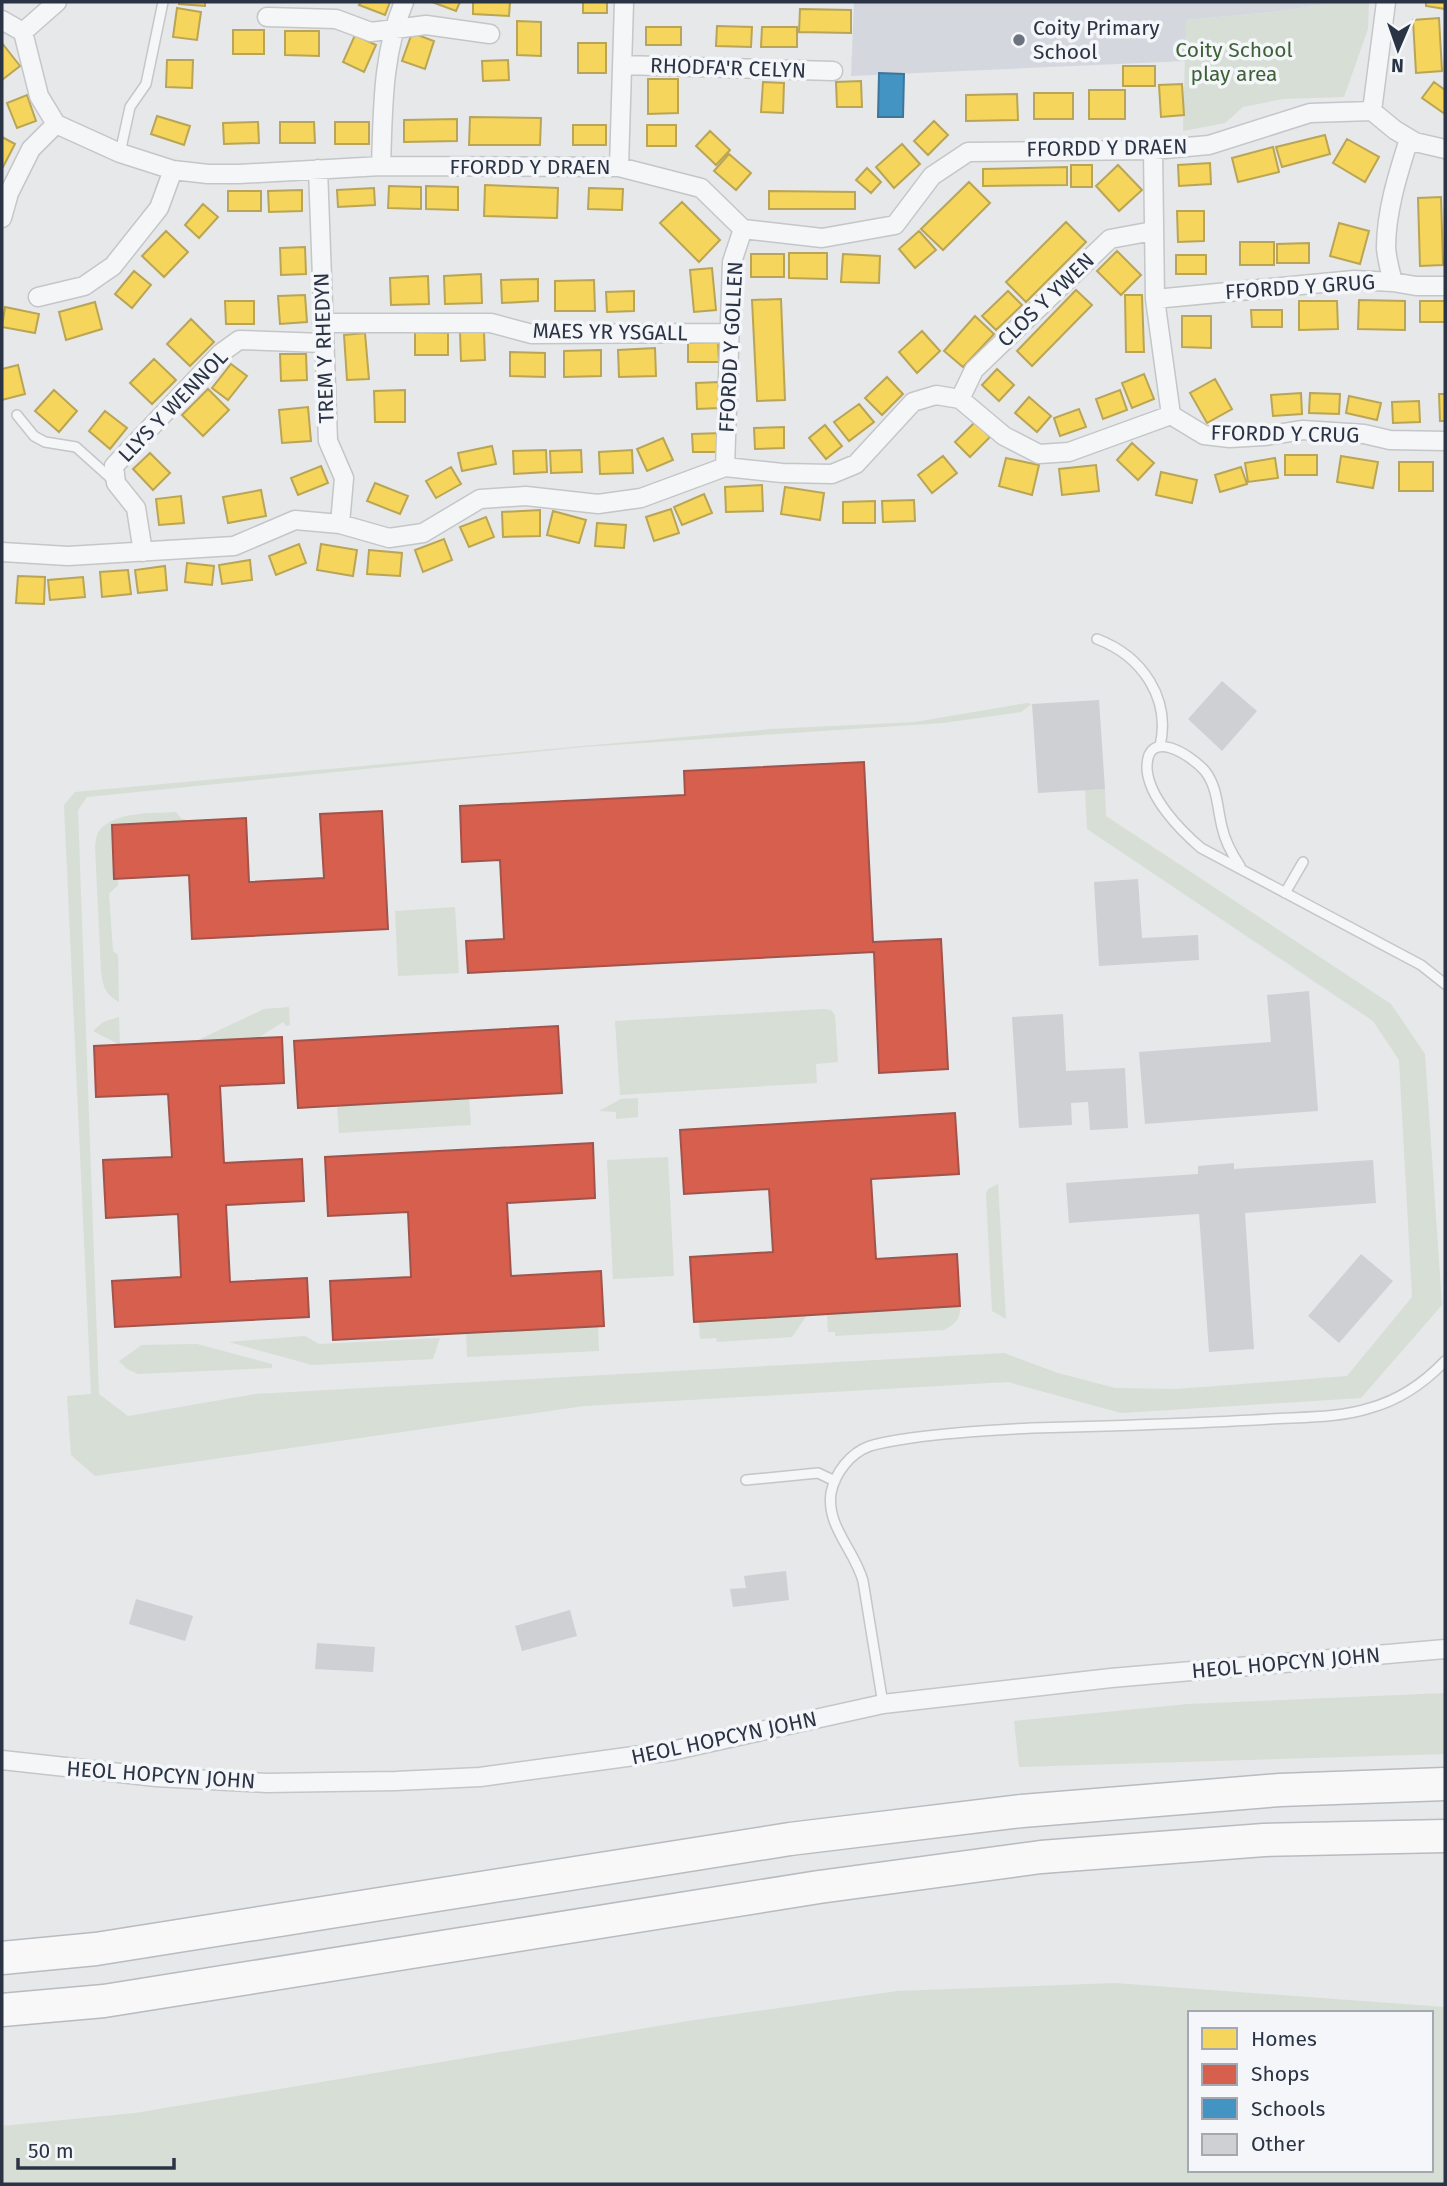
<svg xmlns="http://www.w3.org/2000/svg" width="1447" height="2186" viewBox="0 0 1447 2186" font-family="'Fira Sans',sans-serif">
	<rect width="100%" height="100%" fill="#e6e8ea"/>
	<path fill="#d4d7dd" d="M854,2H1340L1273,12L1187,20L1186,61L851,76Z"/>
	<path fill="#d6ded6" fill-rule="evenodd" d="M1340,2H1369L1368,29L1344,97L1283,99L1243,107L1225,123L1183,131L1186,20L1273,12Z
		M1027,703L1032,704L1021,712L943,723L584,747L87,797L78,810L99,1394L128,1416L255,1394L1004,1353L1058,1373L1115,1388L1177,1389L1347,1376L1412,1297L1399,1060L1373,1021L1087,829L1085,790L1105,789L1106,816L1391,1004L1425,1054L1442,1305L1361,1398L1121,1413L1008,1382L584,1406L95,1476L71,1455L67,1396L91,1394L64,805L75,792L771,729L915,722Z
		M176,812L182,819L215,825L114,831L118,885L109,894L113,951L118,955L119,1002C105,994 103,987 101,971L95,847C96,841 96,835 99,831C116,810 153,814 176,812Z
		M455,907L459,973L398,976L395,911Z
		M289,1007L290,1025L286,1026L283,1022L258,1038L196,1041L264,1009Z
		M824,1009L831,1010L835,1015L838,1062L816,1064L817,1083L620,1095L615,1021Z
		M119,1017L120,1045L93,1031L103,1022Z
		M469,1098L471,1125L339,1133L337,1106Z
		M638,1098V1117L616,1119V1112L599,1111L621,1099Z
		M668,1157L674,1276L613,1279L607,1160Z
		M998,1184L1006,1319L992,1311L986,1194L988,1189Z
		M960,1306C961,1319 955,1324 944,1330L835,1336V1332H828L827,1314Z
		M807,1315L792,1337L717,1342L716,1338L700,1339L699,1322Z
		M598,1326L599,1351L467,1357L466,1333Z
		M305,1336L319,1344L440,1338L433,1359L312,1365L229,1342Z
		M197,1344L272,1364V1368L138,1374L127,1369L119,1361L142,1345Z
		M1445,1693V1754L1019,1767L1014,1721L1188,1704Z
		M1115,1983L1445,2007V2184H2V2126L135,2113L688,2021L897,1991ZM1190,2013H1431V2170H1190Z"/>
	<path fill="#f6d55c" stroke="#b9a555" stroke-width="2" d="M179,2H205V6L179,4Z
		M361,2H390L385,15L359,5Z
		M432,2H460L456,11Z
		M473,2H510L509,16L473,14Z
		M583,2H607V13H583Z
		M1426,2H1445V9L1426,6Z
		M177,8L201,12L197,40L173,37Z
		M800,9L851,10V33L799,32Z
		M1439,18L1442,71L1416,73L1413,20Z
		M517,21L541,22V56L517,55Z
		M717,26L752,27L751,47L716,46Z
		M646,27H681V45H646Z
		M762,27H797V47H761Z
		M233,30H264V54H233Z
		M285,31H319V56L285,55Z
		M412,33L434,41L425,69L402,61Z
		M355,35L376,45L364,72L343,62Z
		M2,43L20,66L2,80Z
		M578,43H606V73H578Z
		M167,60H193L192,88L166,87Z
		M508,60L509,80L483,81L482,61Z
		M1123,66H1155V86H1123Z
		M648,79H678V113L648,114Z
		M861,81L862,107H837L836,82Z
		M763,82L784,83L783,113L761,112Z
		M1434,82L1445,90V114L1422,98Z
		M1182,84L1184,115L1161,117L1159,85Z
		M1089,90H1125V119H1089Z
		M1034,93H1073V119H1034Z
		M1017,94L1018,120L966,121V95Z
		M27,95L36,121L17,128L7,103Z
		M157,116L190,126L184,145L151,134Z
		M470,117L541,118L540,145H469Z
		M457,119V141L404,142V120Z
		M934,121L948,135L928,155L914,141Z
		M258,122L259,143L224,144L223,123Z
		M280,122H314L315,143H280Z
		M335,122H369V144H335Z
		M573,125H606V145H573Z
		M647,125H676V146H647Z
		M710,131L730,150L716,165L696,146Z
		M1325,135L1330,154L1282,167L1276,147Z
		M2,137L15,144L3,167H2Z
		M1347,139L1379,157L1365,182L1333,163Z
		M902,144L920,164L894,188L876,167Z
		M1273,147L1279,172L1238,182L1232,158Z
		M729,154L751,173L736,190L714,171Z
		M1210,163L1211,184L1179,186L1178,165Z
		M1071,165H1092V187H1071Z
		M1118,165L1142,190L1119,211L1096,186Z
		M1067,167V185L983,186V169Z
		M867,168L881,182L871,193L856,180Z
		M969,182L990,203L943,250L921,229Z
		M485,185L558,188L557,218L484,216Z
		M389,186L421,187V209L388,208Z
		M426,186L458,187V210L426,209Z
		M374,188L375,205L338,207L337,190Z
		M589,188L623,189L622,210L588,209Z
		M302,190V211L269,212L268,191Z
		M228,191H261V211H228Z
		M769,191L855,192V209H769Z
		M1441,197L1443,265L1420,266L1418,198Z
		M682,202L720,240L699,262L660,223Z
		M203,204L218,217L199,238L185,225Z
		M1177,211H1204V241L1178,242Z
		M1066,222L1086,242L1026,302L1006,282Z
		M1339,223L1369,231L1360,264L1330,256Z
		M166,231L188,252L164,277L142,256Z
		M919,231L936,250L915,268L899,249Z
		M1240,242H1274V265H1240Z
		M1309,243V263H1277V244Z
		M305,247L306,274L281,275L280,248Z
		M1117,251L1141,275L1121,295L1097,271Z
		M789,253H827V279L789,278Z
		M751,254H784V277H751Z
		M843,254L880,256L879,283L841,282Z
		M1176,255H1206V274H1176Z
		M712,268L716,310L694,312L690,270Z
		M134,271L151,285L132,308L115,294Z
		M481,274L482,303L445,304L444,276Z
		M428,276L429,304L391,305L390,278Z
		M538,279V301L502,303L501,280Z
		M594,280L595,311H555V281Z
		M1076,290L1092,305L1032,366L1017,351Z
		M634,291V311L607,312L606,292Z
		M1008,291L1022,305L996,330L982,316Z
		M305,295L307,322L280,324L278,296Z
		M1125,295H1142L1144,352H1126Z
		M781,299L785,400L757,401L752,300Z
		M1359,300L1405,301V330L1358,329Z
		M225,301H254V324H226Z
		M1299,301H1337L1338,329L1299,330Z
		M1420,301H1445V322H1420Z
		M95,302L102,329L66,340L59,312Z
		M5,307L39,314L35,333L2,327Z
		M1251,310H1282V327H1252Z
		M975,316L994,334L963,367L944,351Z
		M1182,316H1211V348L1182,347Z
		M191,319L214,342L190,366L167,344Z
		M922,331L940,351L917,373L899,352Z
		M415,332L448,333V355H415Z
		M460,332H484L485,360L461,361Z
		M365,333L369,379L347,380L344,335Z
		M718,342L719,362H688V343Z
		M655,348L656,376L619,377L618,350Z
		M601,350V376L564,377V351Z
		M510,352L545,353V377L510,376Z
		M280,354H306L307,380L281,381Z
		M154,359L176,380L152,404L130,383Z
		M231,364L247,376L228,400L212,388Z
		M18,365L25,394L2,400V369Z
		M997,369L1014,385L999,401L982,385Z
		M1144,374L1154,399L1132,408L1122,383Z
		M887,377L903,394L882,415L865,398Z
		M1215,379L1232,409L1207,423L1190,393Z
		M719,382L720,408L697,409L696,383Z
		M208,389L229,410L203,436L182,415Z
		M54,390L77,411L59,432L35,411Z
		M405,390V422H375L374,391Z
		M1120,390L1127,410L1103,419L1096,399Z
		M1301,393L1302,414L1273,416L1271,395Z
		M1310,393L1340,394L1339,414L1309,413Z
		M1439,394H1445V421H1440Z
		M1349,396L1381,403L1377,420L1346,413Z
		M1029,397L1051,416L1037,432L1015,413Z
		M1419,401L1420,422L1393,423L1392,402Z
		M859,404L874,422L849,441L834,422Z
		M308,407L311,441L282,443L279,410Z
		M1079,409L1086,427L1060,436L1054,418Z
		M105,411L127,428L110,449L89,431Z
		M975,422L990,437L970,457L955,442Z
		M825,425L842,446L826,459L809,438Z
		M784,427V448L755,449L754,428Z
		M722,433L723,452H693L692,434Z
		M663,438L673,460L647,471L637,449Z
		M1132,443L1154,463L1138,480L1117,460Z
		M492,446L496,464L462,471L458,453Z
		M546,450L547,472L514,474L513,451Z
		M581,450L582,472L551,473L550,451Z
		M632,450L633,473L600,474L599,452Z
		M150,453L170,473L153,490L133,469Z
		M1285,455H1317V475H1285Z
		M943,456L957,473L932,493L918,475Z
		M1341,456L1378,462L1373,488L1337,482Z
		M1006,458L1039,465L1032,495L999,486Z
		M1275,458L1278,478L1248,482L1245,463Z
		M1399,462H1433V491H1399Z
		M1096,465L1099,491L1062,495L1059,469Z
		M321,466L328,483L298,495L291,478Z
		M451,467L461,484L436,498L426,481Z
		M1241,467L1247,484L1220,492L1215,475Z
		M1161,472L1197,480L1192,503L1156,495Z
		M375,483L408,496L400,514L367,501Z
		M762,485L763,511L726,512L725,487Z
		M785,487L824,493L820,520L781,514Z
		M261,490L266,516L228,523L223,497Z
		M704,494L712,513L682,525L674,507Z
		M181,496L184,523L159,525L156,499Z
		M914,500L915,521L883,522L882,501Z
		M875,501V523H843V502Z
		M671,509L679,533L654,541L646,517Z
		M540,510V536L503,537L502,512Z
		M553,511L586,520L579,543L547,535Z
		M486,517L494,537L469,547L460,527Z
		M597,523L626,525L624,548L595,546Z
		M444,539L452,560L423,572L415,550Z
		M299,544L306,563L276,575L269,556Z
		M321,544L357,550L353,576L317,570Z
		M369,550L402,553L400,576L367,574Z
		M250,560L252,580L222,584L219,565Z
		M187,563L214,566L212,585L185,582Z
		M165,566L167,590L138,593L135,570Z
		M128,570L131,594L102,597L100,572Z
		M18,576L45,577L44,604L16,603Z
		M83,577L85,597L50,600L48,580Z"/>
	<path fill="#d6604d" stroke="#a3534b" stroke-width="2" d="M864,762L873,942L941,939L948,1069L879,1073L874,952L468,973L466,941L504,939L500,860L462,862L460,806L685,795L684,771Z
		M382,811L388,929L192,939L189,875L114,879L112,825L246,818L249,882L324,878L320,814Z
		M558,1026L562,1093L298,1108L294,1041Z
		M282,1037L284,1083L220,1086L224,1163L302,1159L304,1201L226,1205L230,1282L307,1278L309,1317L115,1327L112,1281L181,1277L178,1214L106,1218L103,1160L172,1157L168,1094L96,1097L94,1046Z
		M955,1113L959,1174L871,1179L876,1259L957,1254L960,1306L694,1322L690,1257L773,1252L769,1189L684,1194L680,1130Z
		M593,1143L595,1198L507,1203L511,1276L601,1271L604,1326L333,1340L330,1281L411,1277L408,1212L328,1216L325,1157Z"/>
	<path fill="#4393c3" stroke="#3c769d" stroke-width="2" d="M879,73L904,74L903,117H878Z"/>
	<path fill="#ced0d3" d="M1222,681L1257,711L1222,751L1188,719Z
		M1099,700L1105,789L1038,793L1032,704Z
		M1138,879L1142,938L1198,935L1199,960L1099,966L1094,882Z
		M1309,991L1318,1111L1145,1124L1139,1052L1271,1042L1267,995Z
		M1063,1014L1066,1071L1125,1068L1128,1128L1090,1130L1088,1102L1071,1103L1072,1125L1019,1128L1012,1017Z
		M1373,1160L1376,1203L1245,1213L1254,1349L1209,1352L1199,1214L1069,1223L1066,1183L1198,1174V1166L1234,1163V1169Z
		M1361,1254L1393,1281L1339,1343L1308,1316Z
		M786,1571L789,1600L733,1607L730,1589L746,1588L744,1576Z
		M136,1599L193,1616L185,1641L129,1624Z
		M570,1610L577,1636L522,1651L515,1626Z
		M317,1643L375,1647L373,1672L315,1669Z"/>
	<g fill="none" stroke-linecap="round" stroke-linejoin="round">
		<g stroke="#c4c6c8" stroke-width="12">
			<path id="lane" d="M120,153L130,107L146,84L163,2
				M17,415L34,436L45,442L76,447L115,482
				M1097,639C1142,656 1171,698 1160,746
				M1240,866C1232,854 1225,842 1222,827C1217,808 1218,788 1205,771C1191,755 1146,726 1147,769C1149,798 1180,830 1201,848L1421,965L1445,984
				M1285,893L1303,862
				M746,1480L818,1473L835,1481
				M883,1704L863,1581C855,1551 826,1526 831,1493C835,1473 850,1453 870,1446C883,1442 897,1440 911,1438C952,1432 991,1430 1032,1428C1112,1426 1191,1424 1270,1419C1303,1417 1339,1418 1370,1408C1399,1400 1425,1382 1445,1361"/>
		</g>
		<g stroke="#c4c6c8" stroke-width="21">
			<path id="street" d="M267,17L336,19L371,32L426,25L490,34
				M2,20L23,32L39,96L56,124L120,153L173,170L208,174H239L381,166L619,167L701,188L743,229L822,238L895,225L932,176L968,152L1153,150L1209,145L1310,113L1372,111L1395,130L1415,142L1445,149
				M23,32L57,2
				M622,65L833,71
				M1372,111L1386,2
				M1153,150L1155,299L1171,415
				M381,166C383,110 382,54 404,2
				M619,167L624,2
				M318,169L328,441L344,478L340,524
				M2,218L9,193L31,149L56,124
				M1393,282C1390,271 1387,259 1386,248C1386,211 1398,174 1409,139
				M38,297L84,286L113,266L159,208L173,170
				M1155,299L1354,280L1393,282L1416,286H1445
				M322,323H491L532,334L730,333
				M960,399L974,370L1110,239L1153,231
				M1171,415L1204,435L1230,438L1264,436L1303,430L1364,434L1390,440L1445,441
				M725,467L732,262L743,229
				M2,552L68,556L234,546L295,520L340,524L389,538L423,533L480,499L526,496L598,504L641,498L725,467L782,473L832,474L856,464L913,402L936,395L960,399L1004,436L1039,454L1069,452L1171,415
				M143,552L136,508L116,483L114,466L221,353L239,340L323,343
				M2,1760L156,1777L266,1783L396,1781L480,1777L671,1751L883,1704L1111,1678L1445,1649"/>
		</g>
		<g stroke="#b8bbbf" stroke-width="35">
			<path id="highway" d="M2,1958L96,1949L790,1839L1022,1811L1280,1790L1445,1784
				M2,2010L104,2001L819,1887L1041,1857L1264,1840L1445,1836"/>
		</g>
		<use href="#lane" stroke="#f5f6f7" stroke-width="9"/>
		<use href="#street" stroke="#f5f6f7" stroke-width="18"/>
		<use href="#highway" stroke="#f8f8f8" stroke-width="32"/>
	</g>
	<circle fill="#6c737f" stroke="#f4f6f9" stroke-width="2.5" cx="1019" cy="40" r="7"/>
	<g text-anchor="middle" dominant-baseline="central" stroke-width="7" stroke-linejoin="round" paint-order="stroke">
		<g font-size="21" fill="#2b3445" stroke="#f4f6f9" text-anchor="start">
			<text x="1033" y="28">Coity Primary<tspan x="1033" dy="24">School</tspan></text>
		</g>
		<g font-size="21" fill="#3f6138" stroke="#f4f6f9">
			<text x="1234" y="50">Coity School<tspan x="1234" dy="24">play area</tspan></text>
		</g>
		<g font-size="21" fill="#2b3445" stroke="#f4f6f9">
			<text transform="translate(728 68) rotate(2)">RHODFA'R CELYN</text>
			<text transform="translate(1107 148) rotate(-1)">FFORDD Y DRAEN</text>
			<text x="530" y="167">FFORDD Y DRAEN</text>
			<text transform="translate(1300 287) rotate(-4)">FFORDD Y GRUG</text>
			<text transform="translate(1046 300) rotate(-44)">CLOS Y YWEN</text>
			<text transform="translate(610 332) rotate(1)">MAES YR YSGALL</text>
			<text transform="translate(731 347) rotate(-87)">FFORDD Y GOLLEN</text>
			<text transform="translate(324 348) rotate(-92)">TREM Y RHEDYN</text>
			<text transform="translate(173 406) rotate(-46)">LLYS Y WENNOL</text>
			<text transform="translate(1285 434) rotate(1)">FFORDD Y CRUG</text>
			<text transform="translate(1286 1663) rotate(-5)">HEOL HOPCYN JOHN</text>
			<text transform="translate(724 1738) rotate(-12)">HEOL HOPCYN JOHN</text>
			<text transform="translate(161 1775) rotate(4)">HEOL HOPCYN JOHN</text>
		</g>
	</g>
	<rect width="1447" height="2186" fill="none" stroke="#2b3445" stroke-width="7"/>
	<rect x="1188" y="2011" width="245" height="161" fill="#f4f6f9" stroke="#a4a8b1" stroke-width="2"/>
	<rect x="1202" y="2028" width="35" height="21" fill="#f6d55c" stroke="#a4a8b1" stroke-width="2"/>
	<text x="1251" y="2046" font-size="21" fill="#2b3445">Homes</text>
	<rect x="1202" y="2064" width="35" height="21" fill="#d6604d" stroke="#a4a8b1" stroke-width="2"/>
	<text x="1251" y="2081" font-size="21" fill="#2b3445">Shops</text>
	<rect x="1202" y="2098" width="35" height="21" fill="#4393c3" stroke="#a4a8b1" stroke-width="2"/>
	<text x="1251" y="2116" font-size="21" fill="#2b3445">Schools</text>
	<rect x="1202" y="2134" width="35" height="21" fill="#ced0d3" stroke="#a4a8b1" stroke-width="2"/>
	<text x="1251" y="2151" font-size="21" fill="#2b3445">Other</text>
	<g transform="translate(1398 49) rotate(182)" stroke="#f4f6f9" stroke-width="5" paint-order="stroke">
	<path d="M0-5L12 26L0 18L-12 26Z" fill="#2b3445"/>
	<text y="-10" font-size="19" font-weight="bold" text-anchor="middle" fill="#2b3445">N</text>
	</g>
	<path d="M18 2158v10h156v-10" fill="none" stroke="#2b3445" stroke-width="3.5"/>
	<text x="28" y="2158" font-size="21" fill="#2b3445" stroke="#f4f6f9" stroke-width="5" paint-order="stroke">50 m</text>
</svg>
